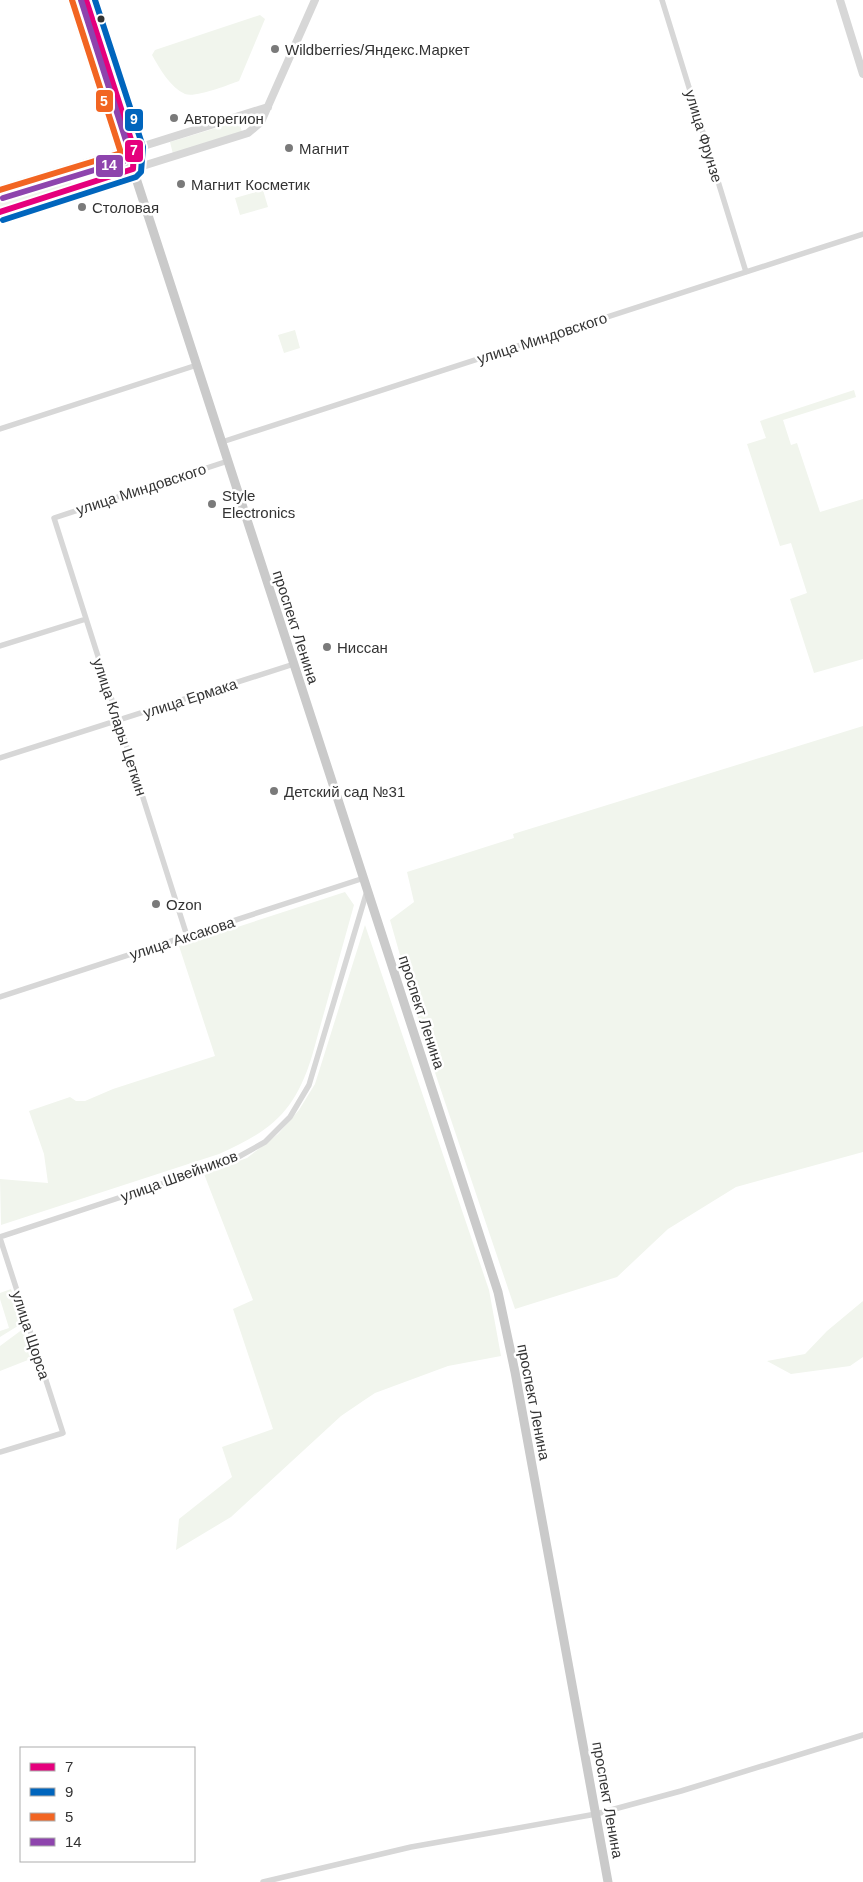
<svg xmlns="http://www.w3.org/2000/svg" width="863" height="1882" viewBox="0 0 863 1882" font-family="Arial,sans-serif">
	<rect width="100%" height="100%" fill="#fff"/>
	<path fill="#f1f5ed" d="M260,15L265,19L239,81C228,85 195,98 185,94C170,87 160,69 152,55L155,50Z
		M239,121L242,132L173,154L170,142Z
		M68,174L72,185L0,207V195Z
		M263,190L268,207L240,215L235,198Z
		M295,330L300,348L284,353L278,335Z
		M854,390L856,397L783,420L791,445L797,443L820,512L863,499V659L814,673L790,599L807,593L791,543L780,546L747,444L766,438L760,421Z
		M863,726V1152L736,1187L668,1229L617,1277L515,1309L425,1043L390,920L414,902L407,872L514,838L513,834L562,819Z
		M345,892L354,905L312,1056C295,1112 271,1131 219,1154L1,1225L0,1179L48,1183L44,1154L29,1111L70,1097L76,1101H85L113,1089L215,1056L179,946Z
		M365,925L489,1290L501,1356L448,1366L375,1393L363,1401L341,1416L231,1517L176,1550L179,1519L232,1477L222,1447L273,1429L233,1309L253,1300L204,1174L247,1158L278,1134L299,1110L315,1084Z
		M11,1289L21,1324L0,1337V1331L9,1328L0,1299V1293Z
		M863,1301V1357L850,1366L791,1374L767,1361L805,1354L827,1331Z
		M23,1329L33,1358L0,1371V1346Z"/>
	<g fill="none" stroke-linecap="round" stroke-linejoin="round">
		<path stroke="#d7d7d7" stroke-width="5.5" d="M662,0L746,272
			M0,429L197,365
			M222,442L863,234
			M0,646L86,619
			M0,758L294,664
			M187,936L54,518L228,461
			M0,997L364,878
			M0,1237L231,1161L265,1142L290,1117L309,1085L367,891
			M0,1238L63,1433L0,1452
			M263,1882L411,1847L596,1814L681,1791L863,1735"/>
		<path stroke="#d7d7d7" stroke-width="8" d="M840,0L863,74
			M134,149L268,107
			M133,169L248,133L261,122L315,0"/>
		<path stroke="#cacaca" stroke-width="9" d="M72,0L121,153L133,169L498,1292L515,1372L608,1882
			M86,0L134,149L133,169
			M0,190L127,151
			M0,212L133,169"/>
		<g stroke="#fff" stroke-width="10">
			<path id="bus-1" d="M0,212L133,169L134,149L86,0"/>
		</g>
		<g stroke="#fff" stroke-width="10">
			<path id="bus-2" d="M3,220L136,177L141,172L143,147L95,0"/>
		</g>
		<g stroke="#fff" stroke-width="10">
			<path id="bus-3" d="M0,190L121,153L72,0"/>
		</g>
		<g stroke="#fff" stroke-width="10">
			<path id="bus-4" d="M3,198L124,161L129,156V150L81,0"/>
		</g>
		<use href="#bus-1" stroke="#e5007d" stroke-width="6"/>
		<use href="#bus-2" stroke="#0065bd" stroke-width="6"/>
		<use href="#bus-3" stroke="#f26522" stroke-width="6"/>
		<use href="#bus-4" stroke="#8e44ad" stroke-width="6"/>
	</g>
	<circle fill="#333" stroke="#fff" stroke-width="2" cx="101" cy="19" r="4.5"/>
	<g fill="#7a7a7a" stroke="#fff" stroke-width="2">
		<circle cx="275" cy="49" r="5"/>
		<circle cx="174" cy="118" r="5"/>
		<circle cx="289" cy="148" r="5"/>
		<circle cx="181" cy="184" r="5"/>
		<circle cx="82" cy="207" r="5"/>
		<circle cx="212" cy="504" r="5"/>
		<circle cx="327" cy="647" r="5"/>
		<circle cx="274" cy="791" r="5"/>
		<circle cx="156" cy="904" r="5"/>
	</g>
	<g text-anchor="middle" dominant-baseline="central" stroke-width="5" stroke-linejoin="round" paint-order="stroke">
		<g font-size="15" fill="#333" stroke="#fff" text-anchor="start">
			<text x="285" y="49">Wildberries/Яндекс.Маркет</text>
			<text x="184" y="118">Авторегион</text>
			<text x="299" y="148">Магнит</text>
			<text x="191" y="184">Магнит Косметик</text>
			<text x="92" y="207">Столовая</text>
			<text x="222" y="495">Style<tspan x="222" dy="17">Electronics</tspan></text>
			<text x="337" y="647">Ниссан</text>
			<text x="284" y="791">Детский сад №31</text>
			<text x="166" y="904">Ozon</text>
		</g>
		<g font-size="15" fill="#333" stroke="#fff">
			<text transform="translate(704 136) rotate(73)">улица Фрунзе</text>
			<text transform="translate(542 338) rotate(-18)">улица Миндовского</text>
			<text transform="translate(141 489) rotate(-18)">улица Миндовского</text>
			<text transform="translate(296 627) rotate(72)">проспект Ленина</text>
			<text transform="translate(190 698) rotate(-18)">улица Ермака</text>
			<text transform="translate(120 727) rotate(72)">улица Клары Цеткин</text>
			<text transform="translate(182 938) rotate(-18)">улица Аксакова</text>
			<text transform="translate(422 1012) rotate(72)">проспект Ленина</text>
			<text transform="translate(179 1176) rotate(-20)">улица Швейников</text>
			<text transform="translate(31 1335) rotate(72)">улица Щорса</text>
			<text transform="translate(534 1402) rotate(79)">проспект Ленина</text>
			<text transform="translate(608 1800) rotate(80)">проспект Ленина</text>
		</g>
	</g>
	<g stroke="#fff" stroke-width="2">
		<rect x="95" y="89" width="19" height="24" rx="5" fill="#f26522"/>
		<rect x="124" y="108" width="20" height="24" rx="5" fill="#0065bd"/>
		<rect x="124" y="139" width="20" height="24" rx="5" fill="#e5007d"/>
		<rect x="95" y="154" width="29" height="24" rx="5" fill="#8e44ad"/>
	</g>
	<g font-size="14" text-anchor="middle" font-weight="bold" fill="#fff">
		<text x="104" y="106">5</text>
		<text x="134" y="124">9</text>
		<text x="134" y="155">7</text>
		<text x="109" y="170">14</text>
	</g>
	<rect x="20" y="1747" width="175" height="115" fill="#ffffff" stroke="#adadad"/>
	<rect x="30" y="1763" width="25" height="8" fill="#e5007d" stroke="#adadad"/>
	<text x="65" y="1772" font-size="15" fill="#333333">7</text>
	<rect x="30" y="1788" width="25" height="8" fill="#0065bd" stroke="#adadad"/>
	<text x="65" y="1797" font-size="15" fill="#333333">9</text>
	<rect x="30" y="1813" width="25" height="8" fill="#f26522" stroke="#adadad"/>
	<text x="65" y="1822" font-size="15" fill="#333333">5</text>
	<rect x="30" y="1838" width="25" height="8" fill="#8e44ad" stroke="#adadad"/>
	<text x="65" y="1847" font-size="15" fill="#333333">14</text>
</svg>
